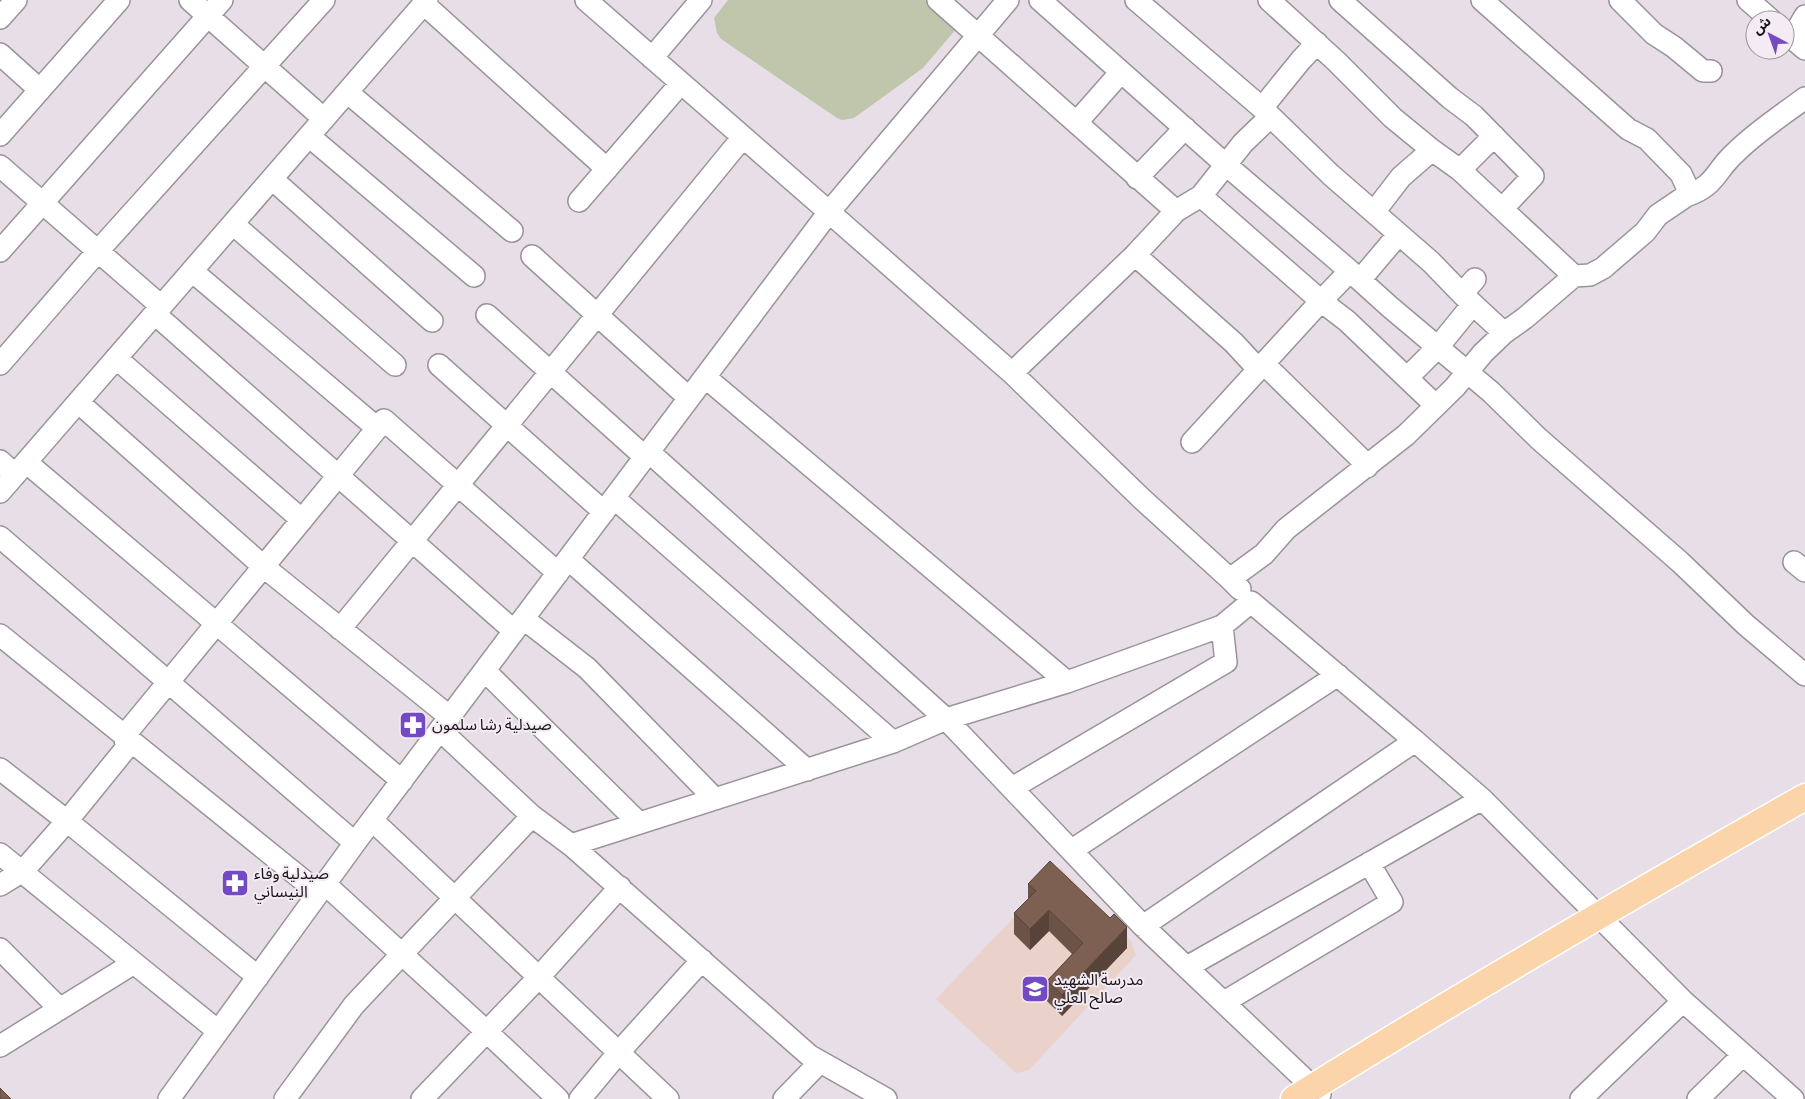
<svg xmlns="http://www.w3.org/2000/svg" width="1805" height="1099" viewBox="0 0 1805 1099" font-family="'Sofia Sans Condensed','Noto Sans Arabic',sans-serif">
	<rect width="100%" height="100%" fill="#e7dee7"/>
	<path fill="#ead1c9" d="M1061,868L1131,941L1136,955L1029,1070L1016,1073L936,999Z"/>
	<path fill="#c0c6ac" d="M728,0H925L957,28L923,68L854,118L842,120L837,118L721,39L717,33L714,18Z"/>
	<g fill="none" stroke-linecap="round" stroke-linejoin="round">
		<g stroke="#9b939b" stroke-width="24">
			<path id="minor" d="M190,0L324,119
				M938,0L1176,211
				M1008,0L829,212L1012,373L1141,498L1230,579L1240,589
				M1040,0L1225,164L1350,271L1390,307L1491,392L1539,439L1680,562L1746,625L1805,675
				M1136,0L1262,108L1331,175L1431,262L1462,294L1504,333
				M1269,0L1336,61L1393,118L1432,150L1460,170L1574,276
				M1340,0L1450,98L1474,116L1533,176L1503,208
				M1620,0L1654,34L1674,47L1703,71H1711
				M1748,0L1771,20
				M424,4L607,169
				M0,18L16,0
				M1785,32L1805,49
				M1792,38L1805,16
				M0,54L40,90
				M652,58L701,0
				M347,92L512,231
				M1262,108L1301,60L1317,43
				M1077,122L1121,72
				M0,135L119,0
				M309,136L474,276
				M0,166L161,306
				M1460,170L1494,136
				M1137,178L1185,128
				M272,179L432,321
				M1201,196L1321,301L1350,271
				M1686,196C1717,185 1714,172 1735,153C1756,132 1781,116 1805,98
				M579,201L681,83
				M1374,212L1401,177L1432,150
				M233,224L395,365
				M0,251L222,0
				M1135,255L1176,211L1201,196L1243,143L1270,117
				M532,256L689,398
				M192,271L377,428
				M1360,280L1398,235
				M1462,294L1475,279
				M155,314L514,631
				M487,315L645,457
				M116,358L302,520
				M1263,363L1361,459L1367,467
				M0,364L98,251L324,0
				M439,365L604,512
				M1012,373L1135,255L1234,343L1258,369
				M705,377L1067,682
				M1407,378L1438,347L1473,304
				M78,402L264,567L450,717
				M1192,442L1321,301L1347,321L1429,399L1435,406
				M649,452L946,719L1067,682L1222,626L1251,602L1415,741L1143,926
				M0,461L15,475
				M26,462L402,781
				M0,492L427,0
				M614,498L893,742
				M0,537L355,843
				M568,559L807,770
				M1794,562L1805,571
				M1230,579L1264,554L1286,529L1406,435L1455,387L1483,353L1504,333L1525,318L1574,276L1590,275L1603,268L1645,232L1658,215L1686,196L1687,187L1681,174L1647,139L1628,129L1482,0
				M524,619L587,668L715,799
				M340,629L743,137
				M0,635L319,893
				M485,671L639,823
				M440,730L532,816L571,845
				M0,769L67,821L258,977
				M1012,788L1226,662L1222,626
				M1482,799L1683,1001L1793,1099
				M372,820L668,1099
				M1072,850L1338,675
				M0,854L134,963
				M325,884L486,1031L558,1099
				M0,885L23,871L67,821L127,747L124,736L384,420L558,573
				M0,949L60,1009
				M1187,967L1482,799L1415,741
				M1224,1002L1392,902L1369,863
				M0,1046L134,963L218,1031
				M169,1099L357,840L829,212L586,0
				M285,1099L354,1005L532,816
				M422,1099L539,977L620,887
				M580,1099L619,1052L702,960
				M784,1099L820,1062
				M886,1099L810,1056L571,845L893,742L946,719L1143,926L1320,1094
				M1581,1099L1683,1001
				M1698,1099L1743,1055"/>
		</g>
		<g stroke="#fff" stroke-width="29">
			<path id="major" d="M1294,1099C1462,994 1633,895 1805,797"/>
		</g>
		<use href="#minor" stroke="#fff" stroke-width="21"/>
		<use href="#major" stroke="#fbd5a9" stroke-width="26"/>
	</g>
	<path fill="#6c5347" d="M1028,884L1127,948L1062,1016L1047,1001V981L1072,954L1049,931L1030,950L1014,934V913L1028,899Z"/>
	<path fill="#58433a" d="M1049,910V931L1030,950V929Z
		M1127,927V948L1062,1016V995Z"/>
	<path fill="#7e6053" stroke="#58433a" d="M1050,861L1110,918L1114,914L1127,927L1062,995L1047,981L1083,943L1049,910L1030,929L1014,913L1036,891L1028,884Z
		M0,1088L11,1099H0Z"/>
	<defs>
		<g id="pharmacy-square" transform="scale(1.4375)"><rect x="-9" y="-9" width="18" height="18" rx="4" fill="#734ac3" stroke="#f4ebf4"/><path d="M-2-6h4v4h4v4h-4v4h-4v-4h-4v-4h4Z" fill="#fff"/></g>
		<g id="school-square" transform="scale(1.4375)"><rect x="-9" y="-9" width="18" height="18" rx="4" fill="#734ac3" stroke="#f4ebf4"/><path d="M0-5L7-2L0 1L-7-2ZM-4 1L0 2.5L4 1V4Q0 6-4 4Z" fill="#fff"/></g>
	</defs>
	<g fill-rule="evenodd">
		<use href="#pharmacy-square" x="413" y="725"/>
		<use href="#pharmacy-square" x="235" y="883"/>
		<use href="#school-square" x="1035" y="989"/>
	</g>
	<g text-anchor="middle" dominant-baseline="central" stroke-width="4" stroke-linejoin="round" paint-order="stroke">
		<g font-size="16" fill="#191619" stroke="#f4ebf4" text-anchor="start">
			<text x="432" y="725">صيدلية رشا سلمون</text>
			<text x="254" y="874">صيدلية وفاء<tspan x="254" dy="18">النيساني</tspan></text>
			<text x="1054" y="980">مدرسة الشهيد<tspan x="1054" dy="18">صالح العلي</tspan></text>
		</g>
	</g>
	<g transform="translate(1770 35) rotate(319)"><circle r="24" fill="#f4ebf4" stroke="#9c969c"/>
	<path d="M0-4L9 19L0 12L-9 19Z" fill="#734ac3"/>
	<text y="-8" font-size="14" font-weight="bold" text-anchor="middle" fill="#191619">ش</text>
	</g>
</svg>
